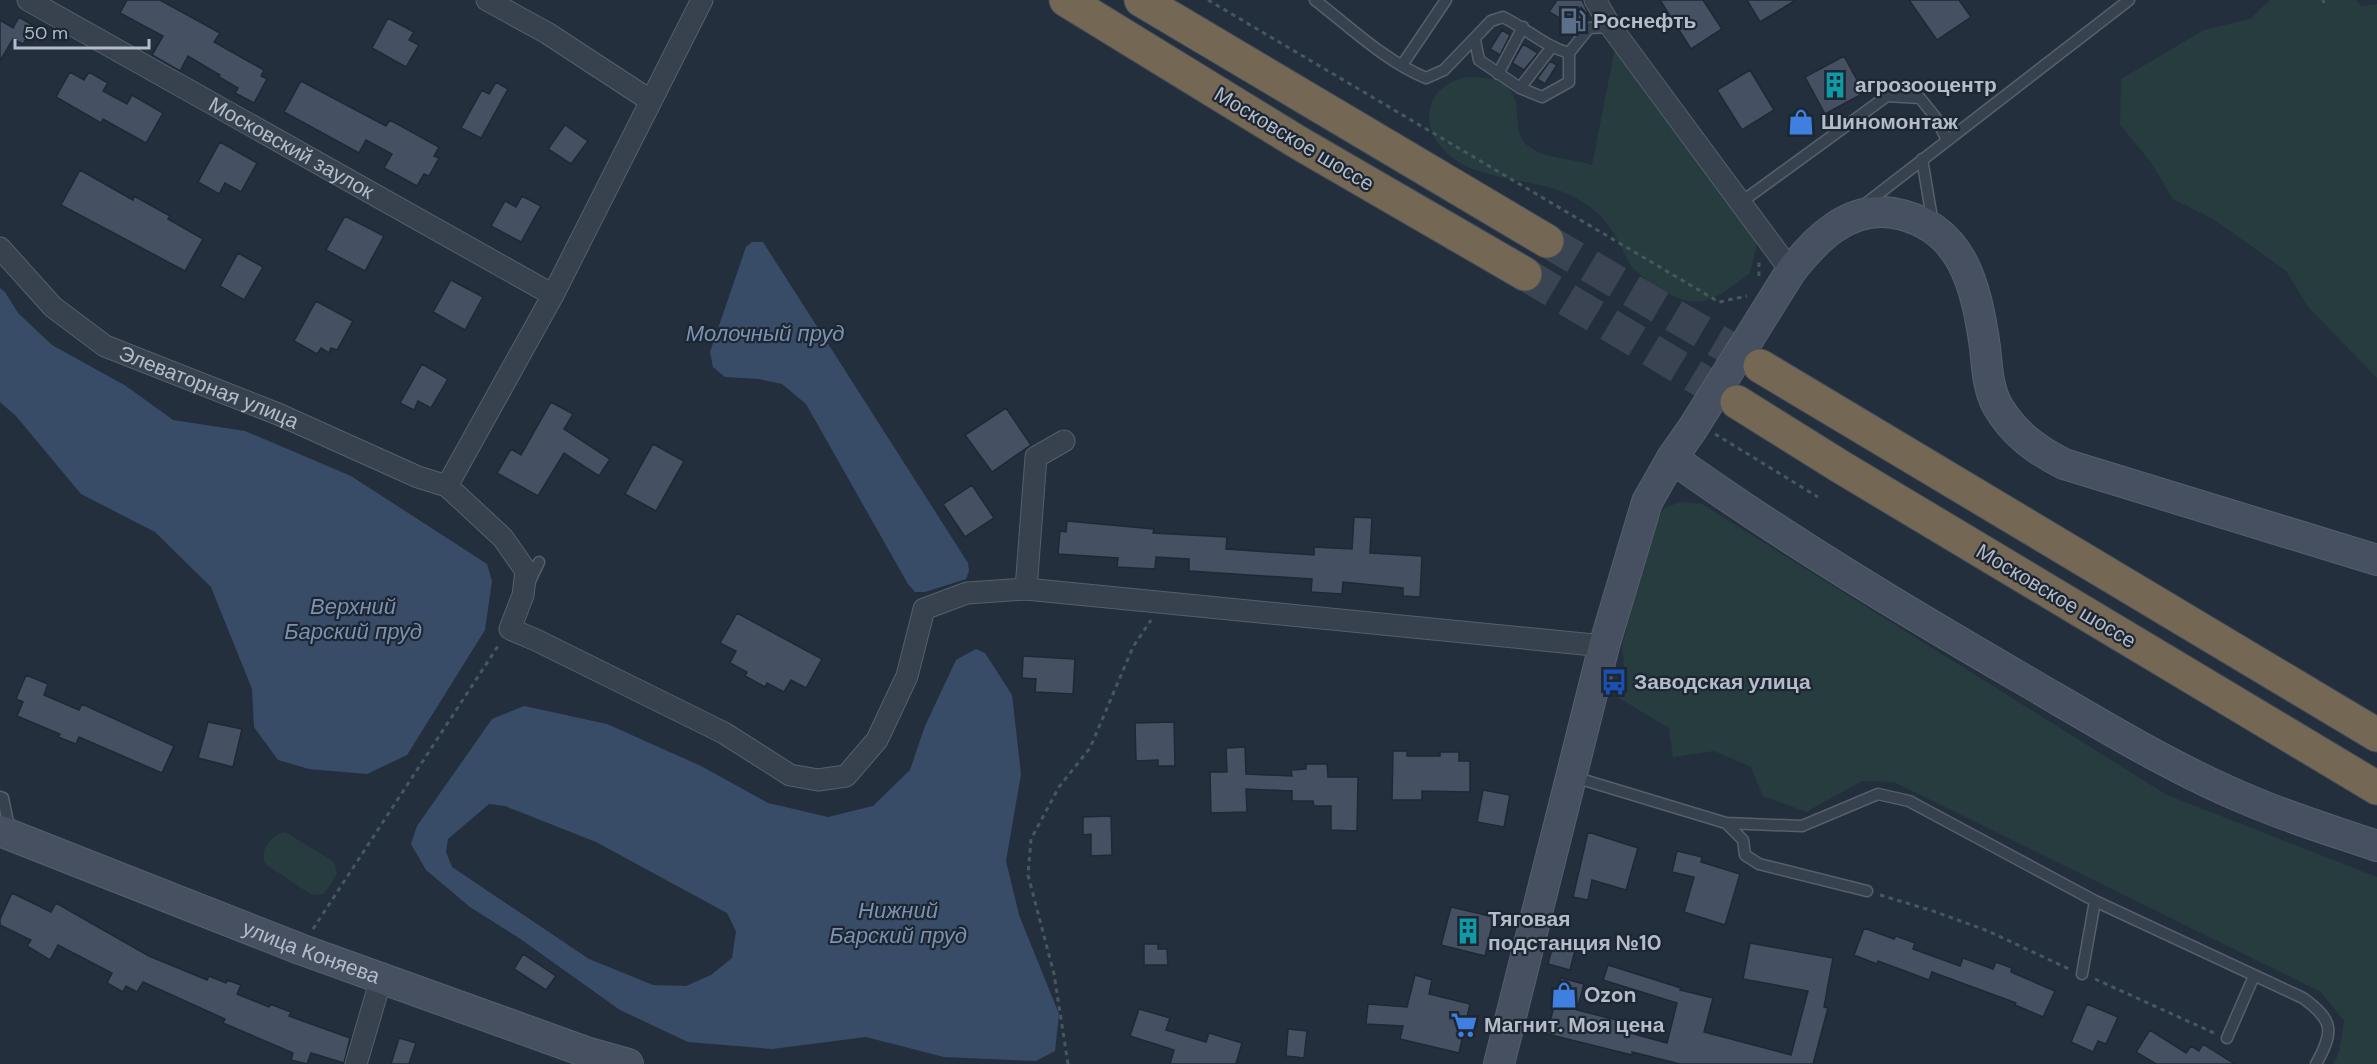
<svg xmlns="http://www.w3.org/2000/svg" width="2377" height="1064" viewBox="0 0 2377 1064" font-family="'DM Sans',sans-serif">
	<rect width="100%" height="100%" fill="#242f3e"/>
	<path fill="#263c3f" d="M2270,0H2356L2361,6L2377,4V378L2309,308L2286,271L2213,219L2173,199L2150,161L2120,125L2121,79L2204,30L2250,19Z
		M1616,43L1757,244L1750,273C1729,288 1709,309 1681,299C1664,293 1644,280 1632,267C1627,260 1623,250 1619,243C1608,221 1597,210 1576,198C1539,177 1479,183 1448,154C1407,117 1438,66 1491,79C1532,89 1507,129 1527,145C1543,159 1572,158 1592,165Z
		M1681,502L1702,504L2167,795L2377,877V1064H2333L2339,1053L2344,1021L2321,992L1894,782L1862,781L1806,812L1763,796L1751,767L1714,751L1673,757L1669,728L1619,698L1625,678L1622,646L1652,531L1664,508Z
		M285,832L334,862L337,874L324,894L312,895L268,866L264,862C261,849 272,834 285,832Z"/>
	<path fill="#394c67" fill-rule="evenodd" d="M752,242H763L968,563L969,571L966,579L925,592H915L908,584L806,404L782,384L759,379L725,377L713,367L710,352L746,247Z
		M0,288L5,292L18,313L52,345L126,386L173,420L245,431L351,476L487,564L492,581L485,630L407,755L367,774L309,769L278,760L254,727L252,689L211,587L155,532L81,494L16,416L0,402Z
		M976,649L985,653L1012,695L1021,774L1006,861L1019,915L1059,1014L1055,1051L1036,1061L944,1057L866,1037L772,1049L688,1042L620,1010L519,938L470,907L426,870L411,844L417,826L492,719L524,706L607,724L701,766L768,803L828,817L873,806L910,770L925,726L956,660ZM489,804L505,806L596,842L727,913L736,931L732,958L711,975L686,986L653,985L589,959L452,867L446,852L448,839Z"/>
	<path fill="#455162" stroke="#1f2835" stroke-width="1.5" d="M127,0H160L220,33L214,42L264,70L261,76L267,79L254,103L235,93L238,88L219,77L220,75L188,56L180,71L152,55L163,36L120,13Z
		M1557,0H1582L1588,13L1578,29L1549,12Z
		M1660,0H1703L1722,29L1691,49Z
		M1747,0H1796L1760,22Z
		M1909,0H1959L1971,17L1937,40Z
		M19,17L34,26L23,44L13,39L0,61V20L13,28Z
		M388,18L414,32L409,40L419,45L406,67L372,48Z
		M1502,30L1510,35L1500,55L1490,49Z
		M1523,44L1538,53L1524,70L1512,63Z
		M1844,56L1864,93L1825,114L1805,77Z
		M1550,61L1557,65L1545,84L1537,79Z
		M1750,70L1774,110L1742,130L1717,90Z
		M70,72L84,80L89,72L108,83L103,91L127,104L132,95L163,113L146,143L103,119L101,123L56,97Z
		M301,81L386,126L390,120L439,147L434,156L439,158L429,176L424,174L417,186L384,168L392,154L366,140L359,153L284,112Z
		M496,82L508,89L481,138L461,128L482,90L489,94Z
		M565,125L588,141L571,164L548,149Z
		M220,142L257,163L241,192L225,183L219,194L198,182Z
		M80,170L133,200L134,196L170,216L168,219L203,239L185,271L61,205Z
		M522,196L541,206L521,242L491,226L505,201L516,207Z
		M345,216L384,236L365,271L326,250Z
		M238,253L263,267L244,300L220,286Z
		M451,280L483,297L465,330L433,312Z
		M316,301L353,321L337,350L331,348L329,353L321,348L317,354L294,341Z
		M422,364L448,379L431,408L418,401L414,410L400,403Z
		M551,402L573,414L564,429L610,459L599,476L564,453L538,496L497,473L511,449L521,455Z
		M1006,408L1031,445L992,472L965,435Z
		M653,444L684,461L656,511L625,494Z
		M972,485L994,518L965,537L943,504Z
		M1354,517L1372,518L1370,553L1422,556L1420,597L1403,596V588L1343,582L1342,594L1311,592L1312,579L1189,571V559L1156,557L1155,569L1117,567L1118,558L1058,554L1060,531L1066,532L1067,521L1154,529L1153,533L1227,537L1226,549L1314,555V547L1352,549Z
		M737,613L822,659L806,688L791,680L784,692L767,683L765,687L745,676L747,672L730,663L736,651L720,643Z
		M1023,656L1075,659L1073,694L1035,692L1036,679L1022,678Z
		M26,675L48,684L44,695L79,710L82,704L174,746L162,773L79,737L76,744L58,737L60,734L17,716L23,702L16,699Z
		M208,722L242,729L233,767L198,758Z
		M1174,722L1175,766H1158V760L1136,761L1135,723Z
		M1245,747L1246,774L1292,776L1291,770L1306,769V764H1327L1328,777H1358L1357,831L1331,830V806H1314L1313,801H1292V791L1246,789L1247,812L1211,813L1210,772H1227L1226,748Z
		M1393,751H1407V756H1440V752H1459V761H1470V792L1422,791V800H1392Z
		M1483,790L1510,795L1504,827L1477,822Z
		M1111,816L1112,855L1091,856V834L1083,835V817Z
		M1588,832L1638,848L1626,890L1592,880L1588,900L1573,897Z
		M1677,851L1702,857L1701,862L1740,874L1725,925L1684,912L1694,877L1672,872Z
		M12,893L51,912L56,903L149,956L207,980L209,976L226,983L227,980L241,985L237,994L269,1007L270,1004L291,1012L289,1016L350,1038L344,1063L311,1053L307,1064L291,1060L293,1053L223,1023L225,1019L143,982L137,992L126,986L123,992L107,983L112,973L58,945L50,960L27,946L31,940L0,925V919Z
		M1451,907L1494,917L1485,956L1441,945Z
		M1864,928L1894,939L1896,936L1915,943L1913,949L1960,966L1963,958L1993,969L1996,962L2012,968L2011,972L2055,991L2043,1017L2015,1005L2016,1003L1932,972L1929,980L1878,961L1877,964L1854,955Z
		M1555,937L1577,943L1570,970L1548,964Z
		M1750,943L1833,958L1824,1007L1828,1008L1813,1064H1680L1632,1052V1055L1547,1034L1561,978L1584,984L1577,1010L1621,1021L1619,1030L1667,1043L1677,1003L1603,980L1608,965L1681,988L1680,990L1713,998L1704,1032L1791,1055L1808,991L1743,979Z
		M1144,944H1158V949H1167L1168,965H1144Z
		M523,954L556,976L546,990L514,969Z
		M1415,975L1432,980L1429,994L1470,1004L1459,1053L1400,1039L1403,1026L1366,1024L1368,1004L1407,1007Z
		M2087,1004L2118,1017L2106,1044L2098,1041L2093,1052L2071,1042Z
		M1139,1009L1170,1018L1166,1030L1206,1042L1209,1033L1242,1043L1236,1064H1170L1174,1050L1130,1036Z
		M1288,1029L1307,1031L1304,1058L1286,1056Z
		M2150,1030L2186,1053L2191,1046L2199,1051L2203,1044L2235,1064H2156L2136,1052Z
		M399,1038L416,1043L409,1064H391Z"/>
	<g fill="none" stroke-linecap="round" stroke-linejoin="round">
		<path stroke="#3a4453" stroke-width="33" stroke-dasharray="33 16" stroke-linecap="butt" d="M1547,241L1760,366
			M1525,274L1737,402"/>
		<g stroke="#565f6c" stroke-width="13">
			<path id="lane" d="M1315,0C1350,27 1385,61 1426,78L1444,70L1491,21L1503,17C1527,29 1544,46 1569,53
				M1475,40L1479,60L1520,88L1542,97L1569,82V53L1589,28L1611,27
				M1402,65L1446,0
				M1498,74L1523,27
				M1520,88L1551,48
				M1922,159L1933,224
				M1740,203L1887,96L1920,98L1936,118L1947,140
				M1864,205L2129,0
				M530,581L539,562
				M1574,777L1726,823L1802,826L1878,794L1909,801L2095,901L2303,998C2333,1020 2335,1030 2316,1064
				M0,797L3,798L10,832
				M1726,823L1743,840L1745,855L1759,864L1867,891
				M2082,974L2095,901
				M2227,1038L2254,976"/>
		</g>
		<g stroke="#565f6c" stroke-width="23">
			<g id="street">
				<path id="s1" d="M28,0L553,295"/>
				<path d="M487,0L547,33L651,101"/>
				<path d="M702,0L553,295L447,486L503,538L526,571L523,595L510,629L536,640L724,733L790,775L818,780L846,776L877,740L907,676L924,609L967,593L1026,589L1604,646"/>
				<path d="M1595,0L1611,27L1791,271"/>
				<path id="s2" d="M0,248L53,307L105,346L278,414L418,477L447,486"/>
				<path d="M1026,589L1036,457L1064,441"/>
				<path d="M356,1064L381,979"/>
			</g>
		</g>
		<g stroke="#565f6c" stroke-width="32">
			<g id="secondary">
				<path d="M1672,458C1784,538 1902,609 2021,678C2097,722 2172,769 2253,802C2293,819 2336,832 2377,846"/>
				<path id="s3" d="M0,831L300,949L589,1053L628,1064"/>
				<path d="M1499,1064L1604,646L1647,502L1672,458L1693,428L1791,271C1816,239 1848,206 1893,213C1963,225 1976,286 1985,347C1987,367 1988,388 1997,405C2013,433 2036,450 2064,464L2377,560"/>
			</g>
		</g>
		<g stroke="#434c59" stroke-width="35">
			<path id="highway" d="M1066,0L1299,143L1525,274
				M1141,0L1547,241
				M1760,366L2377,735
				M1737,402L1841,467L2377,788"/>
		</g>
		<path stroke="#44595c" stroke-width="3" stroke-dasharray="4.5 4.5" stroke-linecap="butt" d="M1208,0L1719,302L1747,296
			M2323,0L2324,3
			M1759,276V262
			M1715,434L1818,497
			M1880,895L1933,911L1988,931L2069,969
			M313,929L500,643
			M2095,979L2214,1033
			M1068,1064L1054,974L1028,875L1031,839L1059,787L1090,748L1133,647L1151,620"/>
		<use href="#lane" stroke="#38414e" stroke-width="10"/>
		<use href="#street" stroke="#38414e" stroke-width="21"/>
		<use href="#secondary" stroke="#465061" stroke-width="30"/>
		<use href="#highway" stroke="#746855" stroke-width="33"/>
	</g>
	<defs>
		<g id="fuel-bare" transform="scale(2.07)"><path d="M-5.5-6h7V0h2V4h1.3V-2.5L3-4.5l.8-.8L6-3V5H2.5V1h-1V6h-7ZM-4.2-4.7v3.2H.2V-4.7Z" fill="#5c6f8a" stroke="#1d2633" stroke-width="2.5" paint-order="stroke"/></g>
		<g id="building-bare" transform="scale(2.07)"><path d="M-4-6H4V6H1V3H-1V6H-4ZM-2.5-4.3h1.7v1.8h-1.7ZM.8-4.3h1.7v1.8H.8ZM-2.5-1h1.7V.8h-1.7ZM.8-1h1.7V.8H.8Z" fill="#0f9aa8" stroke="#1d2633" stroke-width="2.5" paint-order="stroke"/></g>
		<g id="shop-bare" transform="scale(2.07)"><path d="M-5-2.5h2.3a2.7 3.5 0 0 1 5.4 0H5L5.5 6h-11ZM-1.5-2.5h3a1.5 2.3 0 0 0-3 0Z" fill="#3f7fe0" stroke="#1d2633" stroke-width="2.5" paint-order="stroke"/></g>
		<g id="bus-bare" transform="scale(2.07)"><path d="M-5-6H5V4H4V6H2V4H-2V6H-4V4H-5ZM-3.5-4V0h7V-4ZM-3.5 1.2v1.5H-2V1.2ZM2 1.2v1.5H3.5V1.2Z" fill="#1a4fb4" stroke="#1d2633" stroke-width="2.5" paint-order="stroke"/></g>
		<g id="supermarket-bare" transform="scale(2.07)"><path d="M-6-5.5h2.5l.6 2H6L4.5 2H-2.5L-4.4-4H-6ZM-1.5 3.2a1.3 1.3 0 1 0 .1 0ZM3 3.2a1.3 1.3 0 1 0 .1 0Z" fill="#3f7fe0" stroke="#1d2633" stroke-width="2.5" paint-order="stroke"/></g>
	</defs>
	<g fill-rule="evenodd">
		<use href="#fuel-bare" x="1573" y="21"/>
		<use href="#building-bare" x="1835" y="85"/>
		<use href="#shop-bare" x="1801" y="122"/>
		<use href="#bus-bare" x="1614" y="682"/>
		<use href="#building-bare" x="1468" y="931"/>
		<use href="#shop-bare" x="1564" y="995"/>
		<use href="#supermarket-bare" x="1464" y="1025"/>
	</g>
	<g text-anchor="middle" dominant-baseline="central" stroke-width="4.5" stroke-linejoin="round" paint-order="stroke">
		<g font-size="21" font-weight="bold" fill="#b4bcc9" stroke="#1d2633" text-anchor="start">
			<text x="1593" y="21">Роснефть</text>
			<text x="1855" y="85">агрозооцентр</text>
			<text x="1821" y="122">Шиномонтаж</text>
			<text x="1634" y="682">Заводская улица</text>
			<text x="1488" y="919">Тяговая<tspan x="1488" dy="24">подстанция №10</tspan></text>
			<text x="1584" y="995">Ozon</text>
			<text x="1484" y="1025">Магнит. Моя цена</text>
		</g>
		<g font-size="21" fill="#b4bcc9" stroke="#1d2633">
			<text transform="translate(1294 139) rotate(31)">Московское шоссе</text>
			<text stroke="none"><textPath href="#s1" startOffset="302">Московский заулок</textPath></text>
			<text stroke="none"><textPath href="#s2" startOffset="256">Элеваторная улица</textPath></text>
			<text transform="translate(2056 596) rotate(31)">Московское шоссе</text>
			<text stroke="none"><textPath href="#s3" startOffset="334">улица Коняева</textPath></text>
		</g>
		<g font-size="22" font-style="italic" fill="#7c92b1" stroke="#1d2633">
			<text x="765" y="333">Молочный пруд</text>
			<text x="353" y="606">Верхний<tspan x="353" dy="25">Барский пруд</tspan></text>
			<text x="898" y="910">Нижний<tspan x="898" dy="25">Барский пруд</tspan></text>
		</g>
	</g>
	<path d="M15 39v9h134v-9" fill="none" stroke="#b4bcc9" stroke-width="3"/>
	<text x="24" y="39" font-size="18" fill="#b4bcc9" stroke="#1d2633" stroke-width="4.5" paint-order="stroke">50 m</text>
</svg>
